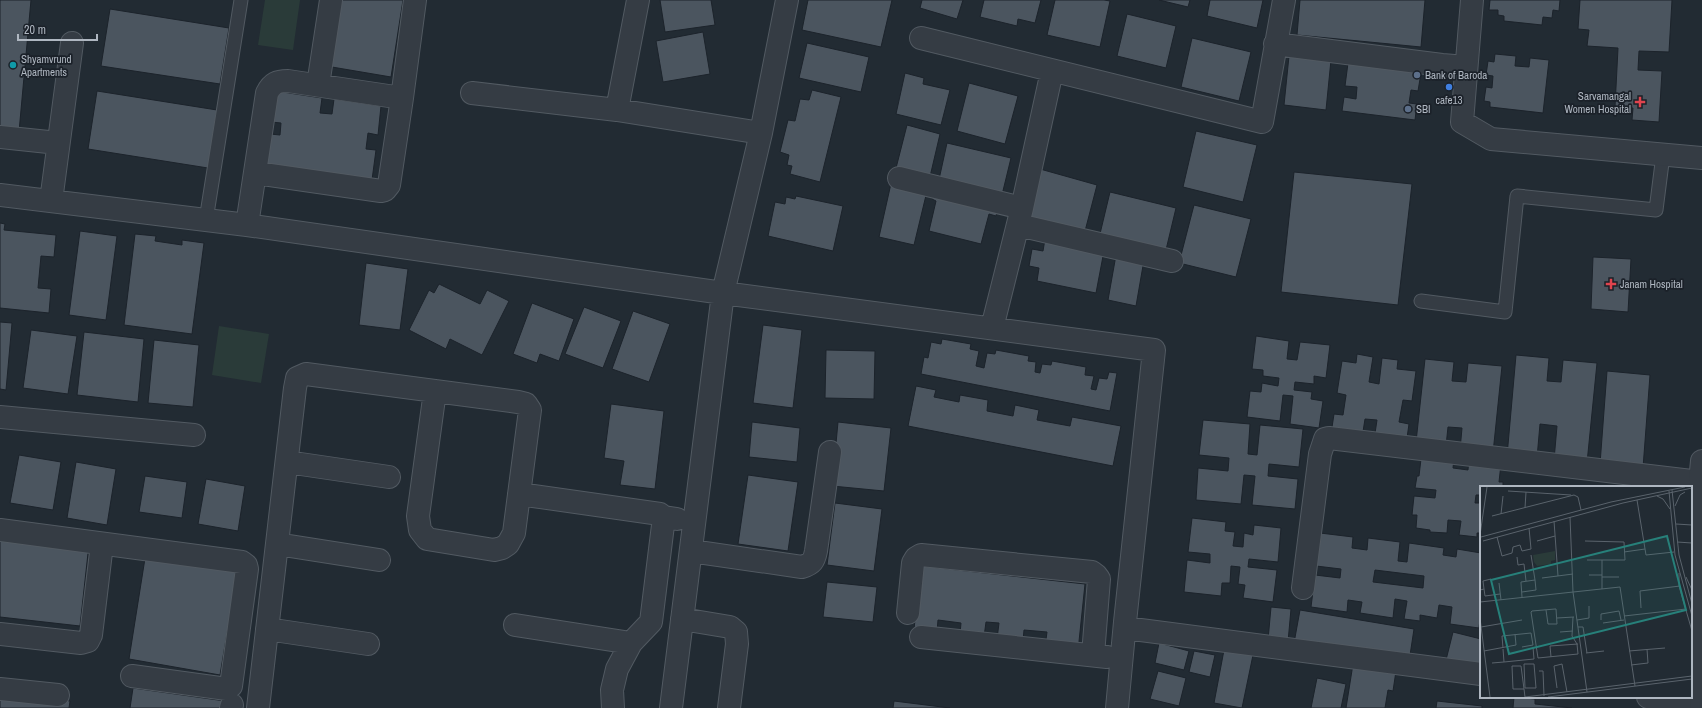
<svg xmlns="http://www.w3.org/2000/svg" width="1702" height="708" viewBox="0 0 1702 708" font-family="'Archivo Narrow',sans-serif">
	<rect width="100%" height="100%" fill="#222b33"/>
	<path fill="#2a3b39" d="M265,0H300L293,50L258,45Z
		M219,326L269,334L261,383L212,375Z"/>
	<path fill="#4b555f" stroke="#1c232b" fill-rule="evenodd" d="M0,0H31L19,132L0,130Z
		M336,0H403L391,77L326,66Z
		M660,0H711L715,25L665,32Z
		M808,0H892L881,47L802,30Z
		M922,0H963L957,19L920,8Z
		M984,0H1041L1035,23L1018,19L1017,26L980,17Z
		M1055,0H1104L1110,1L1100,47L1047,35Z
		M1159,0H1190L1188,7Z
		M1210,0H1263L1257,28L1207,16Z
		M1300,0H1425L1421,47L1297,35Z
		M1490,0H1560L1559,11L1553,10L1552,18L1543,17L1542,25L1504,21V16L1498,15V10H1489Z
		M1580,0H1672L1669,52L1639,51L1638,70L1662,71L1659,122L1632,120L1633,108L1615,107L1618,48L1587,46L1589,30L1578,29Z
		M110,9L229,28L220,84L101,66Z
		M1127,14L1176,26L1166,68L1117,56Z
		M703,32L710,74L663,82L656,41Z
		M1192,38L1251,52L1239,101L1181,87Z
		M807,43L869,57L861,92L799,78Z
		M1495,54L1516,56L1515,66L1529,67L1530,58L1549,60L1543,113L1490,107V102L1484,101L1486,87L1492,88L1493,76L1486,75L1488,61L1494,62Z
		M1289,56L1331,60L1326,110L1284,105Z
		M1348,63L1421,73L1418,91L1411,90L1409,103L1417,104L1415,120L1342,111L1344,97L1356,99L1357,87L1345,86Z
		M905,73L924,78L923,84L950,90L941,125L896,114Z
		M969,83L1018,96L1005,144L957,131Z
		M812,90L841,97L820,182L790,174L792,166L787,165L789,155L780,152L788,120L795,121L800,99L809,100Z
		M97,91L217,110L208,168L88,149Z
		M276,91L322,98L320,113L332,114L334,99L381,106L378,135L368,133L366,149L376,150L372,180L266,166L270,134L280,135L281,123L271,122Z
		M907,125L940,134L929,181L895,172Z
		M1196,131L1257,145L1243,202L1183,187Z
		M947,143L1011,158L1001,199L938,184Z
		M1040,169L1097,185L1084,235L1027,220Z
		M1294,172L1412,184L1398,305L1281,292Z
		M892,179L928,187L914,245L879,237Z
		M935,188L999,204L996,216L989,214L981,244L929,231L936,201L932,199Z
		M1110,192L1176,208L1165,254L1099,238Z
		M796,196L843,206L833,251L768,236L775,202L785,204L786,197L795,199Z
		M1194,205L1251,219L1236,277L1179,263Z
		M0,223L5,224L4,230L56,235L54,257L41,256L38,288L51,289L49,313L0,308Z
		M80,231L117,236L106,320L69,315Z
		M135,234L156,236L155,241L182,245V240L204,243L192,334L124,325Z
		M1045,239L1104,251L1096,293L1037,281L1039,268L1029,266L1032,249L1043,251Z
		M1116,255L1144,260L1136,306L1108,300Z
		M1593,257L1631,259L1628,312L1591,309Z
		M366,263L408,269L400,330L359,325Z
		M439,284L480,304L487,290L509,301L482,355L450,339L446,349L409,330L429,290L434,293Z
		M532,303L574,319L559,361L540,354L537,363L513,354Z
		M584,307L621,321L603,368L565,354Z
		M633,311L670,324L649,382L612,369Z
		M0,322L12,323L6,390L0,389Z
		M763,325L802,330L793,408L753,403Z
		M31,330L77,336L68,394L23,388Z
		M84,332L144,339L138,402L77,395Z
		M1256,336L1289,341L1287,359L1297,360L1300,342L1330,345L1326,378L1314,376V384L1295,382L1294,390L1312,392L1311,399L1323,401L1319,428L1290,424L1293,396L1283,395L1280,421L1247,417L1250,391L1261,392L1262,383L1278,386L1279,378L1263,376V370L1252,369Z
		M942,339L971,344L970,349L979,351L976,366L984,368L987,353L995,354L996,350L1029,356L1028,361L1036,362L1035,372L1040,373L1042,364L1051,365L1052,361L1086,367L1085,375L1094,376L1091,389L1096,390L1099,378L1107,379L1109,372L1117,373L1110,411L921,374L924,357L928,358L931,342L941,344Z
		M154,340L199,345L193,407L148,403Z
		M826,350L875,351L874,399L825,398Z
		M1357,354L1373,357L1369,382L1379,384L1382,358L1398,360L1397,369L1416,371L1412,401L1403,400L1399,422L1409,424L1406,445L1374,440L1377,420L1365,419L1362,438L1331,434L1334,414L1343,415L1346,395L1337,393L1342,361L1356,363Z
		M1516,355L1549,358L1547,381L1561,382L1563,360L1597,363L1587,463L1554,460L1557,426L1540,424L1537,458L1507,456Z
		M1425,359L1454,362L1452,381L1466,382L1468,363L1502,366L1493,453L1460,450L1462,428L1448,427L1446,446L1416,442Z
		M1607,371L1650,375L1643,468L1600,464Z
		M916,386L936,390L934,397L959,402L960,395L988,400L987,411L1013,416L1015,405L1039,410L1037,420L1070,426L1072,417L1121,426L1113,466L908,426Z
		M611,404L664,411L655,489L620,485L624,461L604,458Z
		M1203,420L1250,424L1248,454L1257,455L1260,425L1303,429L1299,467L1269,464L1268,476L1298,479L1295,509L1252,505L1255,476L1244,475L1241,504L1196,500L1198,468L1228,471L1229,458L1199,455Z
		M752,422L800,428L797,462L749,457Z
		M838,422L891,428L884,491L832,486Z
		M19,455L61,462L53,510L10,503Z
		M1469,457L1501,464L1499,482H1503V487H1481V495H1476L1475,503H1481V533H1477V537L1459,535L1461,521L1448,520L1447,533L1430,532V530L1416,528L1417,515H1412L1414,496L1435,498L1436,490L1415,488L1417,476H1419L1421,459L1454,458L1453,468L1468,470Z
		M76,462L116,469L107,525L67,518Z
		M748,475L798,482L788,551L738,544Z
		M145,476L187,482L182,518L139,512Z
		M206,479L245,486L238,531L198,524Z
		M835,503L882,509L874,571L827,565Z
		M1192,518L1226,522L1225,531L1235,532L1233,546L1243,547L1244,533L1253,535L1254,525L1281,528L1278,562L1249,559L1248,567L1277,570L1273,602L1243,598L1245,585L1238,584L1240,567L1231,566L1230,583H1222L1221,596L1184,592L1187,560L1210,563V554L1188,552Z
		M1320,533L1353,537L1352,548L1367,550L1368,538L1400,542L1398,561L1407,562L1409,543L1444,548L1443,555L1456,557L1457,549L1481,553V610L1479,628L1450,624L1452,607L1439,605L1437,618L1420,615V621L1404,619L1407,601L1395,599L1393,618L1360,613L1362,602L1348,600L1347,612L1311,607L1315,575L1340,578L1341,569L1316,566ZM1375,570L1424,576L1423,588L1373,582Z
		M0,534L89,544L80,626L0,617Z
		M146,552L238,568L220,675L129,659Z
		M921,566L1085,584L1078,651L1045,647L1047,632L1024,630L1023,641L997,639L999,623L986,622L984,637L960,634L961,623L938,620L937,632L914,629Z
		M827,582L877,587L873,622L823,617Z
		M1271,607L1291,609L1288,642L1268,640Z
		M1300,610L1414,629L1409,662L1294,643Z
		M1453,632L1481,639V664H1445Z
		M1159,643L1189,651L1184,670L1155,663Z
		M1224,650L1253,655L1242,708L1214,703Z
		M1194,651L1215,655L1210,677L1189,672Z
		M1353,664L1396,671L1393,691L1388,690L1385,708H1346Z
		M1158,671L1186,678L1179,706L1150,699Z
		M1317,678L1346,684L1341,708H1311Z
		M133,688L225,701L224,708H130Z
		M0,692L70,701L69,708H0Z
		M1514,697L1535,699V704L1572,708H1513Z
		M894,701L950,708H893Z
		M1437,701L1482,706V708H1436Z"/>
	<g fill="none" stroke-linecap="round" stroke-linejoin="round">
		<g stroke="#525a62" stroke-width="15">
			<path id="service" d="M206,220L241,0
				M1421,301L1505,312L1517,196L1656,210L1663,155"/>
		</g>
		<g stroke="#525a62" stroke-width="24">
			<path id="minor" d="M1472,0L1462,122L1491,139L1702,158
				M921,38L1262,122L1284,0
				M1275,44L1442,65L1466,67
				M318,85L331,0
				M472,93L617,110L761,133
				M402,98L415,0
				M617,110L638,0
				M0,137L58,143
				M899,178L1022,208
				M0,195L247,225L723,293L1154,350L1125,622L1117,708
				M51,201L72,43
				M247,225L267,93C272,83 277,81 288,81L402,98L389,185L385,190L381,191L256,173
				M1018,225L1172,261
				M992,328L1022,208L1052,71
				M0,417L194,435
				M287,462L389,477
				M519,494L660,514L664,517L677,519
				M0,530L242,562L246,565L247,569L231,686L227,689L132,676
				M277,544L379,560
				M691,551L802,567C812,564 814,561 816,551L830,452
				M1303,588L1320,454L1325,439L1329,438L1700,482
				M908,613L913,563L916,558L921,555L1092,572L1096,575L1099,579L1093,655
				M682,619L730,627L736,632L737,644L729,708
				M515,625L631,643
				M1125,628L1481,674
				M267,629L368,644
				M0,634L81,643L88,641L91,635L102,544
				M921,637L1107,657
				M0,689L58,695
				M1648,697L1701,704
				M231,708L232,705
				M258,708L295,388L297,378L306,374L518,402L526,404L530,410L514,533L508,544L502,548L494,550L427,539L420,530L418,516L435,391
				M613,708L612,690L617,669L631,643L651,622L664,517
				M671,708L723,293L761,133L787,0"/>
		</g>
		<g stroke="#525a62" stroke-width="24">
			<path id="tertiary" d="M1702,708L1700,482L1702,461"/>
		</g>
		<use href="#service" stroke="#353c44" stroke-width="13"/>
		<use href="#minor" stroke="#353c44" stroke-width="22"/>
		<use href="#tertiary" stroke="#353c44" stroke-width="22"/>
	</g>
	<circle fill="#0f9aa8" stroke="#1b2129" stroke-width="1.5" cx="13" cy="65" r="4"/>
	<g fill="#5c6f8a" stroke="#1b2129" stroke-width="1.5">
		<circle cx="1417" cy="75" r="4"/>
		<circle cx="1408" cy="109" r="4"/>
	</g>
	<circle fill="#3f7fe0" stroke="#1b2129" stroke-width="1.5" cx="1449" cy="87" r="4"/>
	<g fill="#e0444e" stroke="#1b2129" stroke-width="1.5">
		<path d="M1638 96h4v4h4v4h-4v4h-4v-4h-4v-4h4z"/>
		<path d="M1609 278h4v4h4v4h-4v4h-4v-4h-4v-4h4z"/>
	</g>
	<g text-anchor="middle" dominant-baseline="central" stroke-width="3.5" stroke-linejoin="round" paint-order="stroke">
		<g font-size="11" fill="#afb7c1" stroke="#1b2129" text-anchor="start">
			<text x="21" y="59">Shyamvrund<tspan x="21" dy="13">Apartments</tspan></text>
			<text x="1425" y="75">Bank of Baroda</text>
			<text x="1631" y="96" text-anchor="end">Sarvamangal<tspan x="1631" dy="13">Women Hospital</tspan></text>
			<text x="1449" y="100" text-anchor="middle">cafe13</text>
			<text x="1416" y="109">SBI</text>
			<text x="1620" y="284">Janam Hospital</text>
		</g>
	</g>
	<g transform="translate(1480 486)">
		<rect width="212" height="212" fill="#222b33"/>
		<path d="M75,65V74L71,75V78L57,80L54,76L53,69Z" fill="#2a3b39"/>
		<path fill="none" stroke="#5a636c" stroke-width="1" d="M192,4L199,69L212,118M28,5L91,9M189,5L195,69L212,130M177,10L183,13L190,23M157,14L166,69L194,66M195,20L200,9L205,6M45,22L46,6M21,28L23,10M12,30L94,9L98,11L101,24M90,31L93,106L107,206M74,35L78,90M196,38L212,39M0,49L7,1M1,51L131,16L205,1M17,51L22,70L32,67L33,61L40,59L42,65L51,63L49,42M3,55L143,17L212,2M57,55L75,50M105,55L144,56L145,74H107M197,56L212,57M144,66L165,63M51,69L55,94M37,71L38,79L44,78L46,95M122,74V103M199,87V100L212,145M109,89H122M122,91H139M206,91L212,104M62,92L93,88M19,97L21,114M4,103L3,95L11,93M0,104L4,103L5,110L20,108M42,106L56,104L55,94L41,96V97L42,111M0,116L140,101L155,200M161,122L160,105L200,100M66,124L68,138H77L76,123H75L52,125L51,126L58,172L98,168L97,158L92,150L93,131M144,130L206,123M0,132L10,211M77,132L94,131M97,134L109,132V120M121,134V128L139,125L141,134M123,137L144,134M1,141L42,134M98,141H103L107,167M80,146L93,145M23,162L22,150L51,147L53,159L42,161M4,165L36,159L35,148M149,165L185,162M106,167L124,165M71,171L70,160L98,158M24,176L54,173L53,161M12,177L24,176L23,163M44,178H54L56,202H45ZM151,179L168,177L167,163M59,185H63L64,210M77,202L74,180L82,178L87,206M44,203H33L32,180H41L44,203L45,211M45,211L212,190M68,211L212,193"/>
		<path fill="#27807a" fill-opacity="0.15" stroke="#27807a" stroke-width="2" d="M187,50L206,124L29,168L11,94Z"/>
		<rect width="212" height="212" fill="none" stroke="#afb7c1" stroke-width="2"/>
	</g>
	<path d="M18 34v6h79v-6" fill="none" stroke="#afb7c1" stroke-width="2"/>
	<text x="24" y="34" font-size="12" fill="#afb7c1" stroke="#1b2129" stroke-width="3" paint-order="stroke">20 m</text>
</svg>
